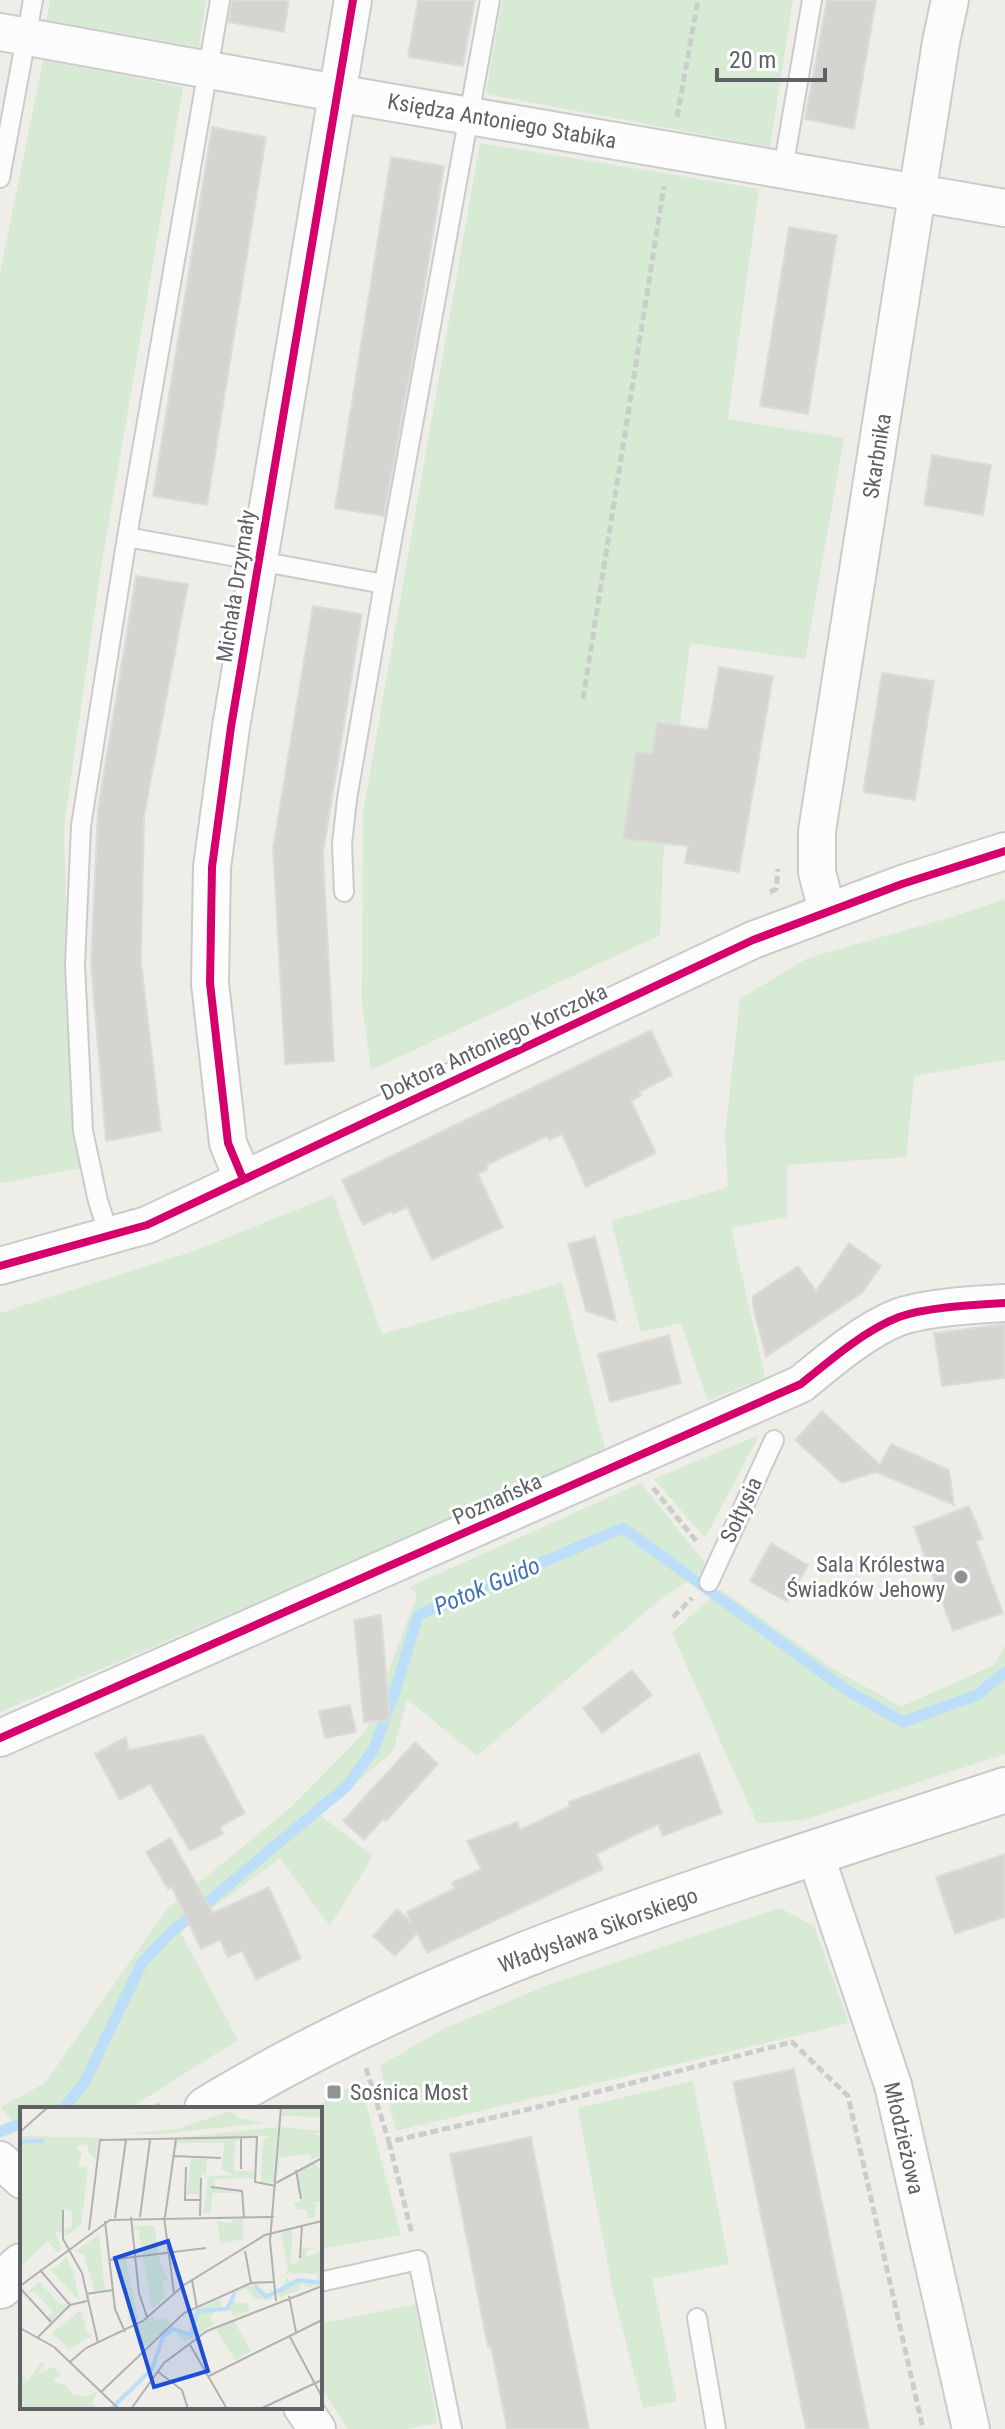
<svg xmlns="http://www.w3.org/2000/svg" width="1005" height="2429" viewBox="0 0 1005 2429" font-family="'Roboto Condensed',sans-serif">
	<rect width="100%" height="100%" fill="#eeede8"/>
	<path fill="#d6ead4" d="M50,0H206L199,47L47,20Z
		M502,0H793L770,147L486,94Z
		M43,60L183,87L100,574L64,827L68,966L81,1168L0,1183V274Z
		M480,143L759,189L728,419L844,438L805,659L690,643L663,859L660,935L371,1070L362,1002L363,813Z
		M1005,899V1060L914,1076L906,1157L787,1165V1217L731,1228L765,1377L708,1401L681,1323L641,1332L611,1221L728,1187L725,1134L740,999L808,958L952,917Z
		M333,1195L382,1334L562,1283L605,1449L420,1533L0,1712V1313L194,1251Z
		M759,1435L705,1538L654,1479Z
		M641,1483L708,1567L657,1602L477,1756L407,1699L393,1751L320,1815L373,1856L330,1926L280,1858L180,1932L238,2040L128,2109H22V2134L1,2107L45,2083L167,1909L290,1808L366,1731L417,1595L409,1587Z
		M720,1589L832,1668L901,1707L994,1665L1005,1646V1754L803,1820L757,1823L672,1633Z
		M780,1908L814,1926L849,2023L396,2131L380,2066L441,2030L550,1984Z
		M360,2081L401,2235L320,2249V2109H312Z
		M693,2081L729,2264L652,2279L677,2401L643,2408L613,2292L578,2108Z
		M416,2304L437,2423L405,2429H348L320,2386V2324Z"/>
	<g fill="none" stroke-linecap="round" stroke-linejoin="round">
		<path stroke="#bddef8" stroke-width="11" d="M63,2109L84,2083L142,1963L167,1936L347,1786L374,1749L395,1691L418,1615L623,1528L845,1689L903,1722L977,1695L1005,1672
			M0,2132L22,2123"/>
	</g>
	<path fill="#d5d4d1" stroke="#dddcd8" stroke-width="2" d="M232,0H289L284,32L228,22Z
		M418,0H475L463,66L408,57Z
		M827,0H876L854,129L805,119Z
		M212,127L266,137L207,505L153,496Z
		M391,157L444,166L417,333L384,516L335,508Z
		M789,227L837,235L808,414L760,406Z
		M932,455L991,465L983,515L924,505Z
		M136,576L188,584L144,816L141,962L161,1131L106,1141L91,964L98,809Z
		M313,606L362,614L323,853L334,1061L285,1064L273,848Z
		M719,667L773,676L739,872L685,863L688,846L623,839L636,752L652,754L657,722L708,730Z
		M882,673L934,681L915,800L863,792Z
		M651,1030L672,1075L639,1092L642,1095L631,1101L656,1153L586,1187L562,1134L549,1140L547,1136L487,1165L488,1169L478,1174L503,1227L432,1260L407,1207L393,1214L392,1211L363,1225L342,1180Z
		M595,1237L604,1271L616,1321L586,1311L568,1244Z
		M849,1243L881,1266L862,1293L766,1357L753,1307V1296L798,1266L816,1291Z
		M1005,1324V1378L942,1386L934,1333Z
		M669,1335L681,1383L610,1402L598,1354Z
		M822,1411L880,1465L891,1444L949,1470L954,1505L876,1472L842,1483L795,1440Z
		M969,1506L983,1539L976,1541L1003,1613L953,1631L914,1527Z
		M771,1543L808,1565L787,1602L750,1581Z
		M381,1615L390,1720L364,1722L354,1620Z
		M632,1670L652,1695L602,1733L583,1708Z
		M350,1705L356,1732L325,1738L319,1711Z
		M203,1735L245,1813L220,1827L223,1834L190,1851L150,1784L120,1800L95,1754L126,1737L128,1750Z
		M415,1742L438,1764L386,1821L383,1819L364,1840L343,1821Z
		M699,1753L722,1813L663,1836L658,1824L596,1854L603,1869L427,1953L417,1933L395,1956L373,1936L397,1909L411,1922L407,1912L455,1888L452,1883L481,1869L467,1841L517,1822L520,1830L570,1806L569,1802Z
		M170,1838L213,1913L269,1887L301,1958L256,1980L242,1951L228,1957L220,1940L201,1949L172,1887L168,1889L146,1852Z
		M1005,1854V1917L955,1934L936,1877Z
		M794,2069L848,2327L869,2429H806L760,2211L733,2082Z
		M531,2137L569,2331L589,2429H507L491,2346L488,2347L450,2154Z"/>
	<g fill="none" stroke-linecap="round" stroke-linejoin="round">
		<g stroke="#cacbca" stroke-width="22">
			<path id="lane" d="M783,169L812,0
				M0,178L33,0
				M127,537L384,584L490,0
				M344,892L342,844L347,799L384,584
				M109,1235L98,1201L83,1131L75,965L81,826L127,537L220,0
				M709,1582L774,1440
				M320,2282L418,2260L452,2429
				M697,2318L716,2429"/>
		</g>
		<g stroke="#cacbca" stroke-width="40">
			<path id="street" d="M0,32L336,93L1005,208
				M827,911L817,872V831L941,42L950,0
				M243,1179L228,1143L210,983L212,867L231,727L353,0
				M0,1266L147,1225L753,940L902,884L1005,851
				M0,1738L801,1384C829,1361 865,1330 899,1317C928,1307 974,1305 1005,1303
				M815,1854L893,2085L971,2429
				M0,2160L22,2180
				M302,2407L317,2429"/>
		</g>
		<g stroke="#c9c9c9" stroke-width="48">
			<path id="secondary" d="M207,2109C453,1959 734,1881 1005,1790
				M0,2286L22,2266"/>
		</g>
		<path stroke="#cacecb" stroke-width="5" stroke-dasharray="8 4" stroke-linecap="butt" d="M677,117L698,0
			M583,699L664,186
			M770,892L776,889L778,869
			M653,1488L697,1542
			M673,1617L692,1598
			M366,2068L389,2142L534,2108L792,2042L848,2096L923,2429
			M153,2109L162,2103
			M389,2142L412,2234"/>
		<use href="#lane" stroke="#fcfcfc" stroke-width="18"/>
		<use href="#street" stroke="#fcfcfc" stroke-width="36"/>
		<use href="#secondary" stroke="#fcfcfc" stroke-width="44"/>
		<g stroke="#fff" stroke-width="13">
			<path id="cycleway" d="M243,1179L228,1143L210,983L212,867L231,727L353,0
				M0,1266L147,1225L753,940L902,884L1005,851
				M0,1738L801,1384C829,1361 865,1330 899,1317C928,1307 974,1305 1005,1303"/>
		</g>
		<use href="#cycleway" stroke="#d6006c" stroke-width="8"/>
	</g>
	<g fill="#909394" stroke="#fff" stroke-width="3">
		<circle cx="961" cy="1577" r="8"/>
		<rect x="326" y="2084" width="16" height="16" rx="4"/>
	</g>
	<g text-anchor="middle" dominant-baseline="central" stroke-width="6" stroke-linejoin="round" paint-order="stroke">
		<g font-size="22" fill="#5e6267" stroke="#fff">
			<text transform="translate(502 121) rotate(10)">Księdza Antoniego Stabika</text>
			<text transform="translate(877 456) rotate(-81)">Skarbnika</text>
			<text transform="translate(236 586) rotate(-81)">Michała Drzymały</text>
			<text transform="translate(494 1042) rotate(-25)">Doktora Antoniego Korczoka</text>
			<text transform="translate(497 1499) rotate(-24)">Poznańska</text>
			<text transform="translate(741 1510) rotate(-65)">Sołtysia</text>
			<text transform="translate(598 1930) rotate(-20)">Władysława Sikorskiego</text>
			<text transform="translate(904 2138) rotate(77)">Młodzieżowa</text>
		</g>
		<g font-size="22" fill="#5e6267" stroke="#fff" text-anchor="end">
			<text x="945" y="1564">Sala Królestwa<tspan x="945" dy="25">Świadków Jehowy</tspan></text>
			<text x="350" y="2092" text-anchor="start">Sośnica Most</text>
		</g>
		<g font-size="24" font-style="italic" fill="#4076b5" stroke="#fff">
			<text transform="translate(487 1586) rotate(-23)">Potok Guido</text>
		</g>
	</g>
	<g transform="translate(20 2107)">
		<rect width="302" height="302" fill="#eeede8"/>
		<path d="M263,0H302V10L262,9ZM211,4L219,11L244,16L140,27H105L157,22ZM258,20L255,76L241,75L243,33L250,29L156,31ZM261,20L302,24L295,27L302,29V48L291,53L290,47L260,50L257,71ZM0,29L85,31L78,33L76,53L68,45V37L55,39L62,46L58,59L68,61L61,118L45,130V122L52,120V105L44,102L42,126L35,124L42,142L37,145L28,134L2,158ZM216,31L221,34H215L214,64H233L234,71L195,72V79L219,86H192L191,106H183L188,72L183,70L213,68L201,62L205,36H158L155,48L157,33ZM171,51L187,52L186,66H174L182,67L178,87H167ZM295,55L302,68L301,83L299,95H284L296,96L295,110L288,112L287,103L277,102L274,95H281L278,64ZM212,112H223V132L201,137L197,114L212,116ZM113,119H135L138,146L122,148L119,125ZM273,122L270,156L277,157L283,140L295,142L286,143V150L302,144V177L287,180L281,175L280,183L260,190L257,184L264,181L266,170L270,175L277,171L298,175L297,167L271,166L275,161L264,170L268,163L261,126ZM79,128L85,183L75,185L64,148L55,144ZM138,148L148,173L142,174L145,190L132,202L123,150ZM47,151L54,167L59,193L31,164ZM106,152L118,212L110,216L98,153ZM20,175L40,197L48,198L31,214L27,210L33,205L15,185L6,186ZM236,176L242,186H252V193L236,192L226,182L216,185L214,196H227L230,203L214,210L209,202L196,204L190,210L194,217L165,236L157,227L175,223L172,204L200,192L202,201L207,200L213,185ZM61,203L67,225L73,228L49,242L32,226ZM132,209L137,215L146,210L151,218L121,243L114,222ZM214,214L231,244L215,253L196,222ZM21,255L25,257L18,267L33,260L41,267L32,275L46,278L52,288L68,289L78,284L72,296L77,302H0V267L8,274Z" fill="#d6ead4"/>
		<path fill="none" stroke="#bddef8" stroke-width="4" d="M0,35L24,34M235,179L246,190L279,173L302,176M91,302L132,262L143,230L153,222L171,228L178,204L207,202L215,185"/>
		<path fill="none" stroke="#b0b1b0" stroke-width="2" d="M0,25L28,0M153,49L201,51M166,60L165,93H180M221,62V30M276,63L281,92M256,76L302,51M191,80L222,84L224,110M43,103V132L62,166L78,236M180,109L181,71M111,110L119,186L127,210M120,110L130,33M144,110L154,186M145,110L156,32M95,111L106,33M85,114L95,202L105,225M69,123L80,33L237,30L235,75L256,79M225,144L231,176M280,151L282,118M89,153L186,141M20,163L50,198M172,173L177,201M0,179L90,113L254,110M0,181L31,215M66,187L93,183M269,189L276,225M256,194L250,134L261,0M0,221L34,240L99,302M269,228L302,290M18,230L50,198L67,194M169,236L207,302M50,255L66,241L123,214L164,178L245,128L302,114M137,264L162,283L168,302M189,269L302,213M81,285L164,206L231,176L253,175M111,302L144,256L187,224L302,179M240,302L302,273"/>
		<path fill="#1d4ed8" fill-opacity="0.15" stroke="#1d4ed8" stroke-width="4" d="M148,134L188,264L134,280L95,151Z"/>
		<rect width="302" height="302" fill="none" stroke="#5e6267" stroke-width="4"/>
	</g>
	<path d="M717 68v12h108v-12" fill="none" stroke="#5e6267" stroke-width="4"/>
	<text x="729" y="68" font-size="24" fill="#5e6267" stroke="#ffffff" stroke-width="6" paint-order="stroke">20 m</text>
</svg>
